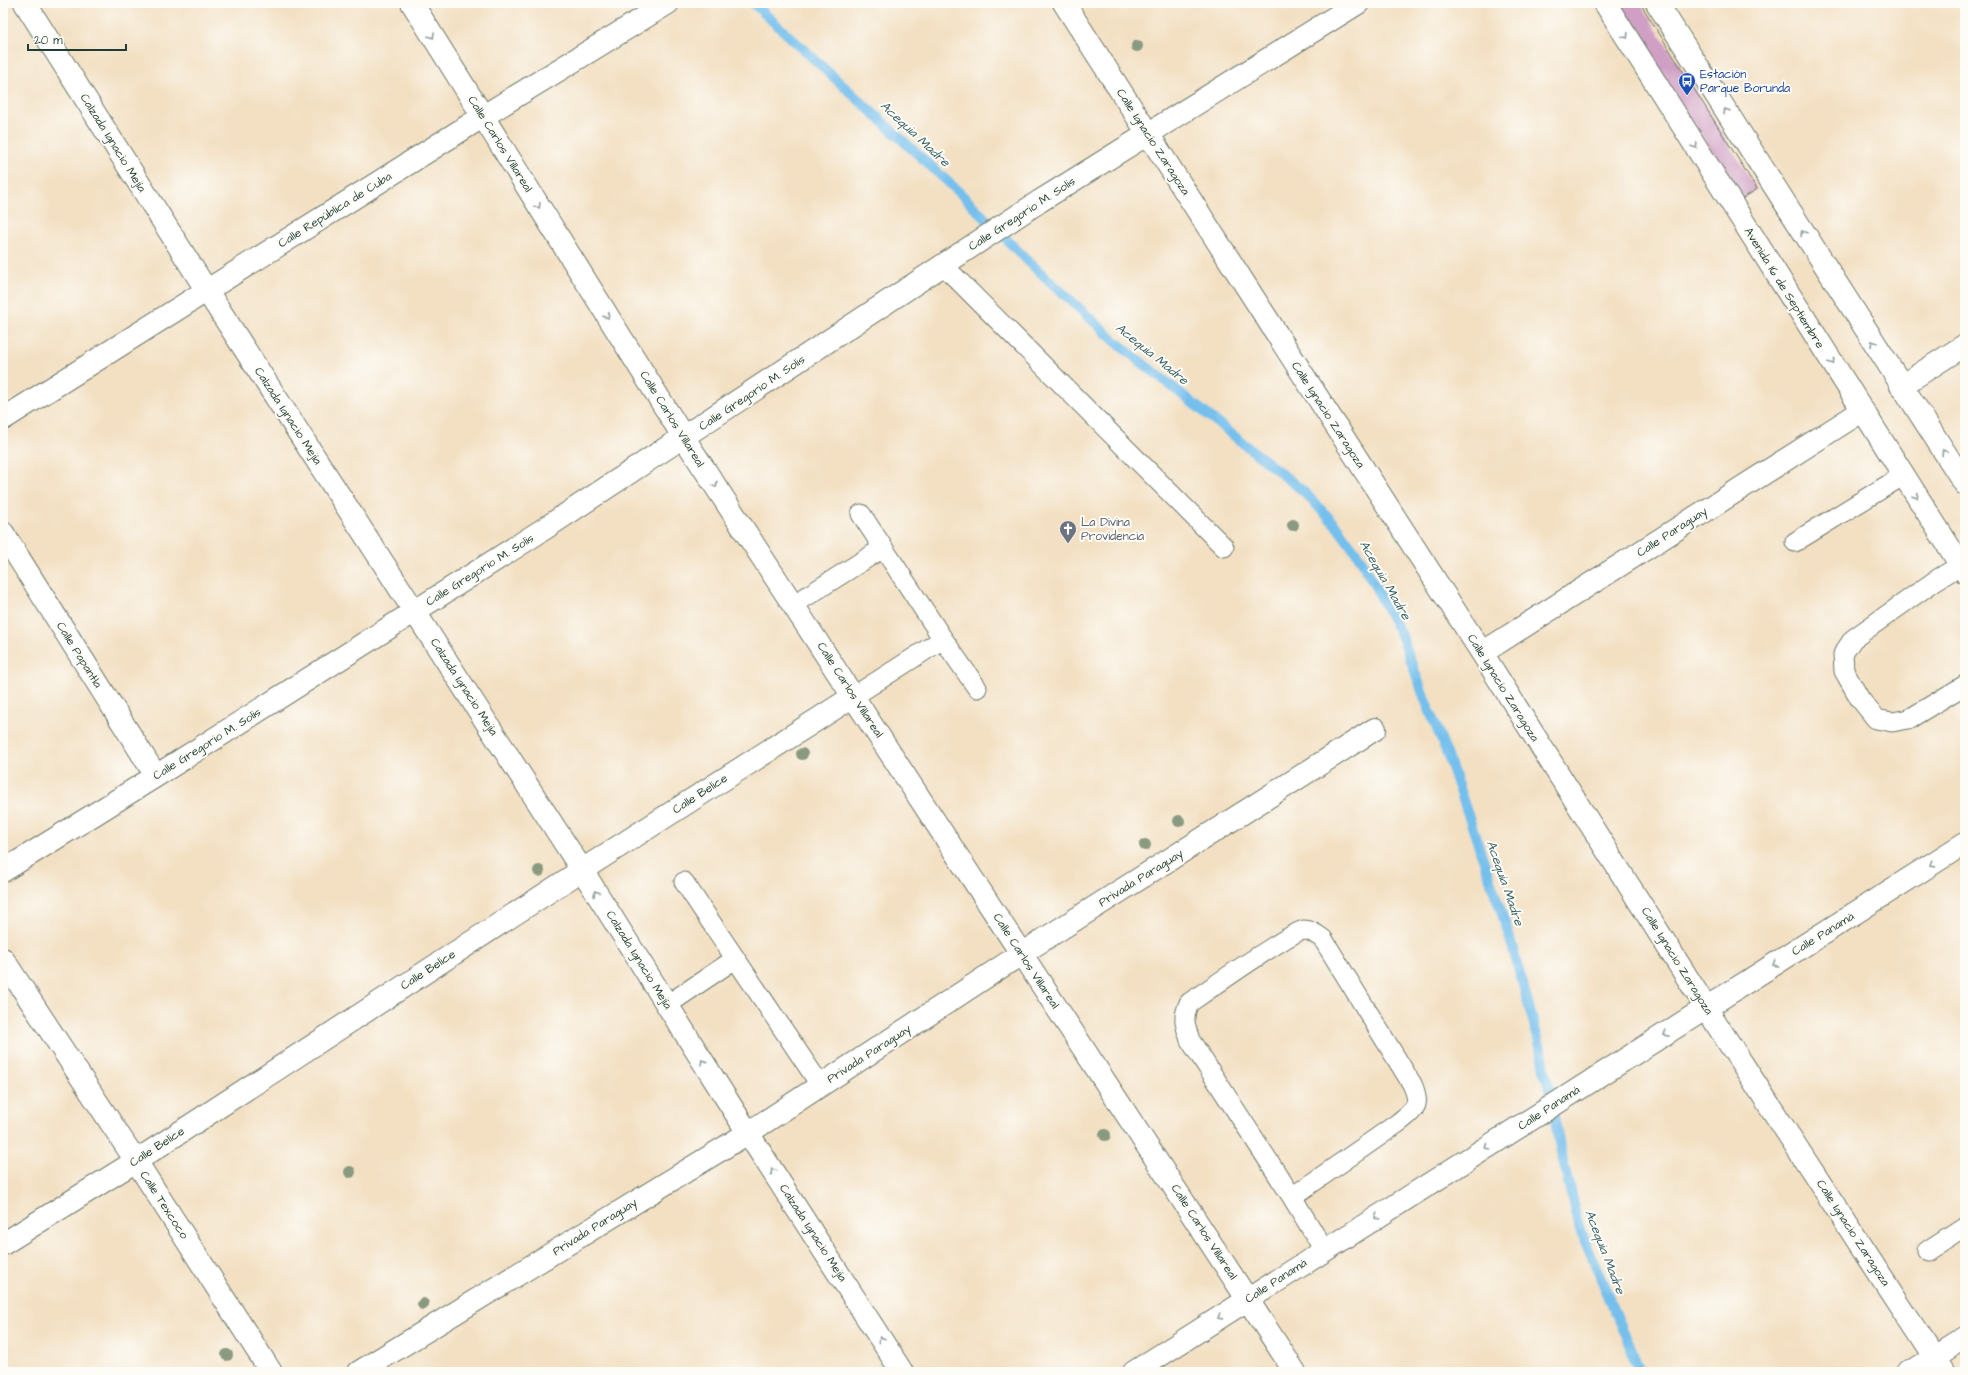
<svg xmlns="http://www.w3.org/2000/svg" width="1968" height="1375" viewBox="0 0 1968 1375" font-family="'Architects Daughter',sans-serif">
	<rect width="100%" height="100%" fill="#fdfcf7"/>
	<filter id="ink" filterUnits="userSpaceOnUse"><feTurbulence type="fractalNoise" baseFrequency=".025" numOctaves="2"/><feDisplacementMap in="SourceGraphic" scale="8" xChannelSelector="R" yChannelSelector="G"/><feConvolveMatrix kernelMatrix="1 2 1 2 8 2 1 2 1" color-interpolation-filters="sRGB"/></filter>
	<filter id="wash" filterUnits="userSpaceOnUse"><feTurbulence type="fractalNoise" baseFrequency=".012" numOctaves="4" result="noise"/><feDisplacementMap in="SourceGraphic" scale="16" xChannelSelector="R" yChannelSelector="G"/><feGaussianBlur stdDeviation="0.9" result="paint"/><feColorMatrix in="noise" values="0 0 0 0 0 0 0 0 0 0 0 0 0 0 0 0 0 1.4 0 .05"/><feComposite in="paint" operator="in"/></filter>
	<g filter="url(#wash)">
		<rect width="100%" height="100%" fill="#f3e0c3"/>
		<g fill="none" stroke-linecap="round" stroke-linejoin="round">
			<path stroke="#74bfed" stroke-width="10" d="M753,3L960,193L1030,263L1116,342L1302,490L1335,524L1360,558L1402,637L1426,702L1448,756L1509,935L1542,1053L1560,1147L1578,1225L1641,1372"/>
		</g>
		<g id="blocks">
			<path fill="#d09fc4" d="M1616,3H1640L1757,189L1742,199Z"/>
		</g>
	</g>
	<g filter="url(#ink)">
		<use href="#blocks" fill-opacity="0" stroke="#697666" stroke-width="1"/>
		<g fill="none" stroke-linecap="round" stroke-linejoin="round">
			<g stroke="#697666" stroke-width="21">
				<path id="service" d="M943,265L1224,547
					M1795,542L1904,475
					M1961,565L1936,580L1853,639L1843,654L1844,671L1860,699L1876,719L1892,722L1909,719L1965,685
					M793,605L883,548
					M943,639L977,688
					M854,696L943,639L861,514
					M684,882L821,1086
					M667,1005L735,959
					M1292,1197L1398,1123C1415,1109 1422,1106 1412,1084L1323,939C1317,935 1311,930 1304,930C1292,931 1205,992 1189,1003C1182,1019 1185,1024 1190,1040L1292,1197L1324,1250
					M1927,1251L1965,1226"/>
			</g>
			<g stroke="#697666" stroke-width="24">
				<path id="minor" d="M412,3L684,438L1295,1372
					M1064,3L1482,653L1721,1031L1943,1372
					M1901,386L1965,345
					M3,419L482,117L668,3
					M3,533L156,776
					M1482,653L1862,411
					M3,871L156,776L544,529L1040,201L1358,3
					M3,959L136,1161L271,1372
					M3,1244L136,1161L582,870L854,696
					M359,1372L748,1133L1021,954L1375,729"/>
			</g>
			<g stroke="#697666" stroke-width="24">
				<path id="tertiary" d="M1134,1372L1965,843
					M1910,1372L1965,1337"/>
			</g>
			<g stroke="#697666" stroke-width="24">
				<path id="primary" d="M25,3L207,291L582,870L748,1133L902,1372
					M1605,3L1965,572
					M1657,3L1965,484"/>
			</g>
			<use href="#service" stroke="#fff" stroke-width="19"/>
			<use href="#minor" stroke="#fff" stroke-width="22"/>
			<use href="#tertiary" stroke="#fff" stroke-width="22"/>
			<use href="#primary" stroke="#fff" stroke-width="22"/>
		</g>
		<g fill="#8a9a81">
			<circle cx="1137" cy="46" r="6"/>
			<circle cx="1293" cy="525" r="6"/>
			<circle cx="802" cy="754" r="6"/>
			<circle cx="1179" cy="821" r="6"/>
			<circle cx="1145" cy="845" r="6"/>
			<circle cx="539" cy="871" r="6"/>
			<circle cx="1105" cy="1135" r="6"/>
			<circle cx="350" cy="1172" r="6"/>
			<circle cx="423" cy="1304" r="6"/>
			<circle cx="227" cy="1355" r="6"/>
		</g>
		<defs><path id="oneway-chevron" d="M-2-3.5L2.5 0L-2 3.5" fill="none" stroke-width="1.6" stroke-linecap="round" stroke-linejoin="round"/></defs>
		<g stroke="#8f9e9a">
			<use href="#oneway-chevron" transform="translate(432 36) rotate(58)"/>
			<use href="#oneway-chevron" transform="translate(1626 36) rotate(58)"/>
			<use href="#oneway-chevron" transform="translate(1726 111) rotate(-122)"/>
			<use href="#oneway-chevron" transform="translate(1695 146) rotate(58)"/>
			<use href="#oneway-chevron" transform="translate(538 206) rotate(58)"/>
			<use href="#oneway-chevron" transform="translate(1803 233) rotate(-122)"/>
			<use href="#oneway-chevron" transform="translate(607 316) rotate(58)"/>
			<use href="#oneway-chevron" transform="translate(1873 343) rotate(-122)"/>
			<use href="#oneway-chevron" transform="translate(1832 362) rotate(58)"/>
			<use href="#oneway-chevron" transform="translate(1944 452) rotate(-123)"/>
			<use href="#oneway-chevron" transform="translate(715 485) rotate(57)"/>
			<use href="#oneway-chevron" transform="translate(1916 496) rotate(57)"/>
			<use href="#oneway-chevron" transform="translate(1932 864) rotate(148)"/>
			<use href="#oneway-chevron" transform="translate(596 893) rotate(-122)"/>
			<use href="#oneway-chevron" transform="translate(1775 964) rotate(148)"/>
			<use href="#oneway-chevron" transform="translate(1666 1034) rotate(148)"/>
			<use href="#oneway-chevron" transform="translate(703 1062) rotate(-122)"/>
			<use href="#oneway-chevron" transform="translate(1487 1147) rotate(148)"/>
			<use href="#oneway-chevron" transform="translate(773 1171) rotate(-123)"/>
			<use href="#oneway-chevron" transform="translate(1377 1217) rotate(148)"/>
			<use href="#oneway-chevron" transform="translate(1220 1317) rotate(148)"/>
			<use href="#oneway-chevron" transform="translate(881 1339) rotate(-123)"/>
		</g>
	</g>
	<defs>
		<g id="bus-pin" transform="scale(0.9)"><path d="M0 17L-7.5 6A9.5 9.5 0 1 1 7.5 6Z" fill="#1a4fb4" stroke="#fdfcf7"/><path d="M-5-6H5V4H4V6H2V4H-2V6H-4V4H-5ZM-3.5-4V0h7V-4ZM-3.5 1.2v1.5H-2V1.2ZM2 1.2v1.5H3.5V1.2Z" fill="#fff"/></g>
		<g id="church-pin" transform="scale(0.9)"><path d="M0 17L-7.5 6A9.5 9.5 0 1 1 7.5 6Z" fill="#6b7280" stroke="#fdfcf7"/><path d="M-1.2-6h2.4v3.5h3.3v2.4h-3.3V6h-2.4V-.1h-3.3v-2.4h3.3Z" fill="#fff"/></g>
	</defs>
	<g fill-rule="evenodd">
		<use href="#bus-pin" x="1687" y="81"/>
		<use href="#church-pin" x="1068" y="529"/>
	</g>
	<g text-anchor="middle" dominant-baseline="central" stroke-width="4" stroke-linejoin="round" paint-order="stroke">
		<g font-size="12" fill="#164399" stroke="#fdfcf7" text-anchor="start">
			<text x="1700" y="74">Estación<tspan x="1700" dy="14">Parque Borunda</tspan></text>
		</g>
		<g font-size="12" fill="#1f3d34" stroke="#fdfcf7">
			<text transform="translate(1153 142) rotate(57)">Calle Ignacio Zaragoza</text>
			<text transform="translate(113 143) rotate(58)">Calzada Ignacio Mejía</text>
			<text transform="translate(500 144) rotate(58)">Calle Carlos Villareal</text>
			<text transform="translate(335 210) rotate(-32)">Calle República de Cuba</text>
			<text transform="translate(1022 214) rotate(-33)">Calle Gregorio M. Solis</text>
			<text transform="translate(1784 288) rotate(58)">Avenida 16 de Septiembre</text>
			<text transform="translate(752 393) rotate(-34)">Calle Gregorio M. Solis</text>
			<text transform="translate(1328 415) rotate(57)">Calle Ignacio Zaragoza</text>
			<text transform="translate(288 416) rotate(57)">Calzada Ignacio Mejía</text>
			<text transform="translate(672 419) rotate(58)">Calle Carlos Villareal</text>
			<text transform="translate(1672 532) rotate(-33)">Calle Paraguay</text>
			<text transform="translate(480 570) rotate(-32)">Calle Gregorio M. Solis</text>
			<text transform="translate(79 655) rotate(58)">Calle Papantla</text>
			<text transform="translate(464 687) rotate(57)">Calzada Ignacio Mejía</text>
			<text transform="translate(1503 688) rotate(58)">Calle Ignacio Zaragoza</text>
			<text transform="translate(850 690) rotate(57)">Calle Carlos Villareal</text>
			<text transform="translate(207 744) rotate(-32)">Calle Gregorio M. Solis</text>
			<text transform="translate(700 794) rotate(-33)">Calle Belice</text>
			<text transform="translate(1141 878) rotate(-32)">Privada Paraguay</text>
			<text transform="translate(1823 934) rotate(-32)">Calle Panamá</text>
			<text transform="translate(639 960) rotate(58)">Calzada Ignacio Mejía</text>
			<text transform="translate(1026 961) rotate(57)">Calle Carlos Villareal</text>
			<text transform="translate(1677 961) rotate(58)">Calle Ignacio Zaragoza</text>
			<text transform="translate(428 970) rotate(-33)">Calle Belice</text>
			<text transform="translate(869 1054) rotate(-33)">Privada Paraguay</text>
			<text transform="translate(1549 1108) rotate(-33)">Calle Panamá</text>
			<text transform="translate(157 1147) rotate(-33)">Calle Belice</text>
			<text transform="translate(164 1205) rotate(57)">Calle Texcoco</text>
			<text transform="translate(595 1227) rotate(-32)">Privada Paraguay</text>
			<text transform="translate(1204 1232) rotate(57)">Calle Carlos Villareal</text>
			<text transform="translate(813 1233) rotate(57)">Calzada Ignacio Mejía</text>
			<text transform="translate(1853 1233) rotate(57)">Calle Ignacio Zaragoza</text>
			<text transform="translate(1276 1281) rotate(-33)">Calle Panamá</text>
		</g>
		<g font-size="12" fill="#5b616d" stroke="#fdfcf7" text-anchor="start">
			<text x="1081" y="522">La Divina<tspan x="1081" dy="14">Providencia</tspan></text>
		</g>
		<g font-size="13" font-style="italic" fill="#345e62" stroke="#fdfcf7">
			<text transform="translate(915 134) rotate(43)">Acequia Madre</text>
			<text transform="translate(1152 354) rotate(39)">Acequia Madre</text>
			<text transform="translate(1385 580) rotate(60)">Acequia Madre</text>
			<text transform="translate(1505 883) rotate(71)">Acequia Madre</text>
			<text transform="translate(1605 1252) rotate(69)">Acequia Madre</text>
		</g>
	</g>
	<rect width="1968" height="1375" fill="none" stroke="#fdfcf7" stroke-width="16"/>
	<path d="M28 44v6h98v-6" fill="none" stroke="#1f3d34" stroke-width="2"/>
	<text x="34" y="44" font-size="12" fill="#1f3d34" stroke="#fdfcf7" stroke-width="3" paint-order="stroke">20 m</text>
</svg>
